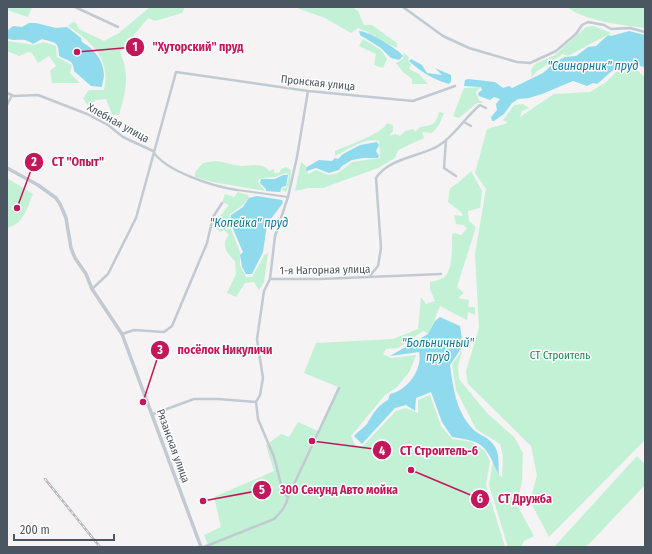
<svg xmlns="http://www.w3.org/2000/svg" width="652" height="554" viewBox="0 0 652 554" font-family="'Fira Sans Condensed',sans-serif">
	<rect width="100%" height="100%" fill="#f5f3f3"/>
	<path fill="#c3f1d5" d="M7,7H32L28,17L7,10Z
		M150,7H185L182,13L155,21L148,18L120,52C130,75 126,91 119,115L112,114L106,99L96,100L89,107L83,98L89,90H104C111,58 92,43 68,26L73,22L76,23L79,29L104,41L119,33Z
		M294,7H352L358,11L364,25H372L397,43V48L371,36L368,32L358,28L351,33L325,18Z
		M567,7H645V28C622,25 585,21 567,7Z
		M594,26L611,33L568,56L563,54L536,72L532,77L531,70L535,64L555,55L586,27Z
		M363,39L381,50L387,59L383,68L374,65L376,54L359,46Z
		M7,41L34,45L44,42L56,46L57,57L72,65L70,73L80,83H52L50,71L56,66L49,56L38,63L32,53L28,52L19,56L7,51Z
		M404,53L409,57L408,61L411,64L409,69L419,74L428,84H412V79L403,72L396,63L403,59Z
		M633,67L645,77V440L549,537L530,501L537,475L531,446L468,384L466,371L479,328L475,254L486,189L475,173L487,129L508,123L503,120L514,105L523,104L529,108L522,111L520,117L554,94L590,92L606,82L620,68Z
		M481,87L476,92L479,100L484,103H477L459,118L453,116L464,88Z
		M439,112L444,113L439,125L432,133L422,132L424,138L398,150L395,158L378,168L323,188H309L295,191L301,162L307,167L308,174L316,170L328,175L338,173L352,162L380,158L379,141C363,137 349,150 335,156V151C346,146 384,133 387,123L393,125V131L389,136L396,134L400,136L405,131L413,129L415,132L420,127C432,125 436,125 439,112Z
		M215,161C224,162 233,165 241,166C251,166 262,162 269,171L274,169V173H279L281,169L286,167L291,170L290,183L286,192L282,190V188H286L289,176L286,173L275,177L259,179L258,182L265,191L213,182L195,177V172L203,163Z
		M471,171L482,191L480,208L468,211L469,221L476,227L457,287L464,293L458,298L469,300L468,307H475V315L468,312L467,320L440,306L429,334L423,331L398,348L386,349L383,354L391,358L416,355L410,371L397,387L385,395L351,436L355,445L362,447L396,411L406,408L418,413V400L430,395L441,426L452,439L472,442L485,451L490,461L486,485L505,547H209L204,535L221,527L214,497L274,471L266,445L281,434L289,437L298,422L318,431L338,387L304,373L316,343L393,339L418,329L421,297L426,304L435,301L430,289V282C434,281 439,280 443,278C453,273 452,246 452,235L454,233L461,235L467,228L463,225L456,224L454,215L463,216L461,212L448,202L450,188L458,183Z
		M7,178L33,194C27,208 24,224 7,228Z
		M238,192L248,195L249,198L243,205L230,214L229,224L240,252V265L246,277H252L265,254L268,253L264,282L259,290L254,282L245,283L236,297L227,293L236,274L235,261C227,254 220,244 229,235L224,230L220,232L216,228L220,216L229,205L222,202L225,194L234,197Z
		M463,349L458,366L459,379L487,413L514,437L523,453L522,481L517,505L534,536L524,541L521,547H508L489,485L493,461L499,475L502,477L503,456L500,444L476,429L456,390L452,364Z
		M637,456L645,464V485L589,544L583,547H554Z"/>
	<path fill="#90daee" d="M29,23H36L56,28L67,27L81,38L82,42C94,49 103,59 104,75C104,79 102,83 102,87L91,86L74,71C74,60 68,61 59,56C59,41 55,43 42,39L33,44C22,36 15,43 7,38V31L13,26L22,27Z
		M359,31C366,30 400,50 403,56L399,60L391,58L381,48L360,35Z
		M629,31L645,35V67C640,67 637,64 633,63C617,62 608,76 597,84L593,83L587,86L573,81L542,94L529,98L518,99L512,103L504,114L494,121H492L491,117L497,110L496,104L500,99L494,97L490,100L479,96L478,93L482,90L481,87L464,86L465,80L468,79L495,82L503,88L509,86L512,88L543,73L555,62L565,57L576,56L588,47L596,46L608,35L611,36Z
		M411,59L422,65L427,73L442,75L435,68L451,75V82L449,84C434,80 421,72 409,61Z
		M377,142L379,145L376,151L379,156L378,158H363L352,160L342,166L339,170L329,173L316,168L307,171L306,170L307,167L319,160L332,161L335,158L338,159L343,154L360,145Z
		M283,175H288L286,186L282,187L280,192L266,191V189L260,183L261,179H275Z
		M257,196L282,200L283,203L267,224L263,252L252,274H246L242,267L240,255L243,252L230,222L231,215L243,207L249,198Z
		M440,317L460,326L463,346L450,365C453,387 456,411 472,428C475,432 481,435 485,437C501,448 498,457 499,475C485,445 485,442 452,437L442,422L431,392L416,398L415,411L406,405L395,408L362,444L354,436C358,431 366,427 368,422C373,414 378,405 388,400L390,394C407,391 423,369 419,352L390,356L428,334L435,321Z"/>
	<g fill="none" stroke-linecap="round" stroke-linejoin="round">
		<path stroke="#c1cad2" stroke-width="2" d="M237,190L288,197"/>
		<path stroke="#c1cad2" stroke-width="2.5" d="M75,7L118,27
			M403,7L443,36L469,48L517,62L530,63L556,51L576,34L582,25L588,22L604,25L611,29L630,28L645,32
			M7,93L14,96L38,95L87,114L108,125L123,137L153,151
			M7,105L12,95
			M464,122L471,126
			M446,140L444,168L456,176
			M153,151C164,171 215,187 237,190
			M369,277L378,266L381,248L376,178C389,158 419,157 438,146C455,136 465,117 480,105L486,108
			M270,279H320L441,274
			M92,289L108,274L136,218L176,72L308,91L413,101L455,86
			M122,334L134,330L164,332L172,326L207,243L213,217L222,203
			M153,414L194,399H218L256,402
			M288,497L283,492L274,457L258,419L256,402L260,395L263,378L257,339L264,291L270,279L275,236L288,197L297,157L308,91
			M204,547L274,519C281,512 286,507 288,497L339,388"/>
		<path stroke="#c1cad2" stroke-width="3.5" d="M7,168L38,185L56,198L60,204L66,218L71,248L75,258L86,274L92,289L122,334L201,547"/>
		<g stroke="#b5b8bd" stroke-width="2.5">
			<path id="rail" d="M45,479L100,547"/>
		</g>
		<use href="#rail" stroke="#fff" stroke-width="1" stroke-dasharray="3" stroke-linecap="butt"/>
	</g>
	<g text-anchor="middle" dominant-baseline="central" stroke-width="3" stroke-linejoin="round" paint-order="stroke">
		<g font-size="11" fill="#4a5661" stroke="#fff">
			<text transform="translate(318 83) rotate(6)">Пронская улица</text>
			<text transform="translate(118 123) rotate(29)">Хлебная улица</text>
			<text transform="translate(325 270) rotate(-1)">1-я Нагорная улица</text>
			<text transform="translate(173 446) rotate(70)">Рязанская улица</text>
		</g>
		<g font-size="11" fill="#17864f" stroke="#fff">
			<text x="560" y="355">СТ Строитель</text>
		</g>
		<g font-size="12" font-style="italic" fill="#0c7c9b" stroke="#fff">
			<text x="593" y="66">"Свинарник" пруд</text>
			<text x="249" y="223">"Копейка" пруд</text>
			<text x="438" y="343">"Больничный"<tspan x="438" dy="14">пруд</tspan></text>
		</g>
	</g>
	<path fill="none" stroke="#c2185b" stroke-width="1.5" d="M77 52L135 47M17 208L34 162M143 402L160 350M312 441L382 450M203 501L262 490M411 470L480 499"/>
	<g fill="#c2185b" stroke="#fff" stroke-width="1.5">
		<circle cx="77" cy="52" r="4"/>
		<circle cx="17" cy="208" r="4"/>
		<circle cx="143" cy="402" r="4"/>
		<circle cx="312" cy="441" r="4"/>
		<circle cx="203" cy="501" r="4"/>
		<circle cx="411" cy="470" r="4"/>
		<circle cx="135" cy="47" r="10"/>
		<circle cx="34" cy="162" r="10"/>
		<circle cx="160" cy="350" r="10"/>
		<circle cx="382" cy="450" r="10"/>
		<circle cx="262" cy="490" r="10"/>
		<circle cx="480" cy="499" r="10"/>
	</g>
	<g font-size="12" text-anchor="middle" font-weight="bold" fill="#fff">
		<text x="135" y="51">1</text>
		<text x="34" y="166">2</text>
		<text x="160" y="354">3</text>
		<text x="382" y="455">4</text>
		<text x="262" y="494">5</text>
		<text x="480" y="503">6</text>
	</g>
	<g font-size="12" text-anchor="middle" font-weight="bold" fill="#c2185b" stroke="#fff" stroke-width="3" stroke-linejoin="round" paint-order="stroke">
		<text x="198" y="51">"Хуторский" пруд</text>
		<text x="78" y="166">СТ "Опыт"</text>
		<text x="225" y="354">посёлок Никуличи</text>
		<text x="439" y="455">СТ Строитель-6</text>
		<text x="339" y="494">300 Секунд Авто мойка</text>
		<text x="525" y="503">СТ Дружба</text>
	</g>
	<rect width="652" height="554" fill="none" stroke="#4a5661" stroke-width="16"/>
	<path d="M14 534v6h100v-6" fill="none" stroke="#4a5661" stroke-width="2"/>
	<text x="20" y="534" font-size="12" fill="#4a5661" stroke="#ffffff" stroke-width="3" paint-order="stroke">200 m</text>
</svg>
